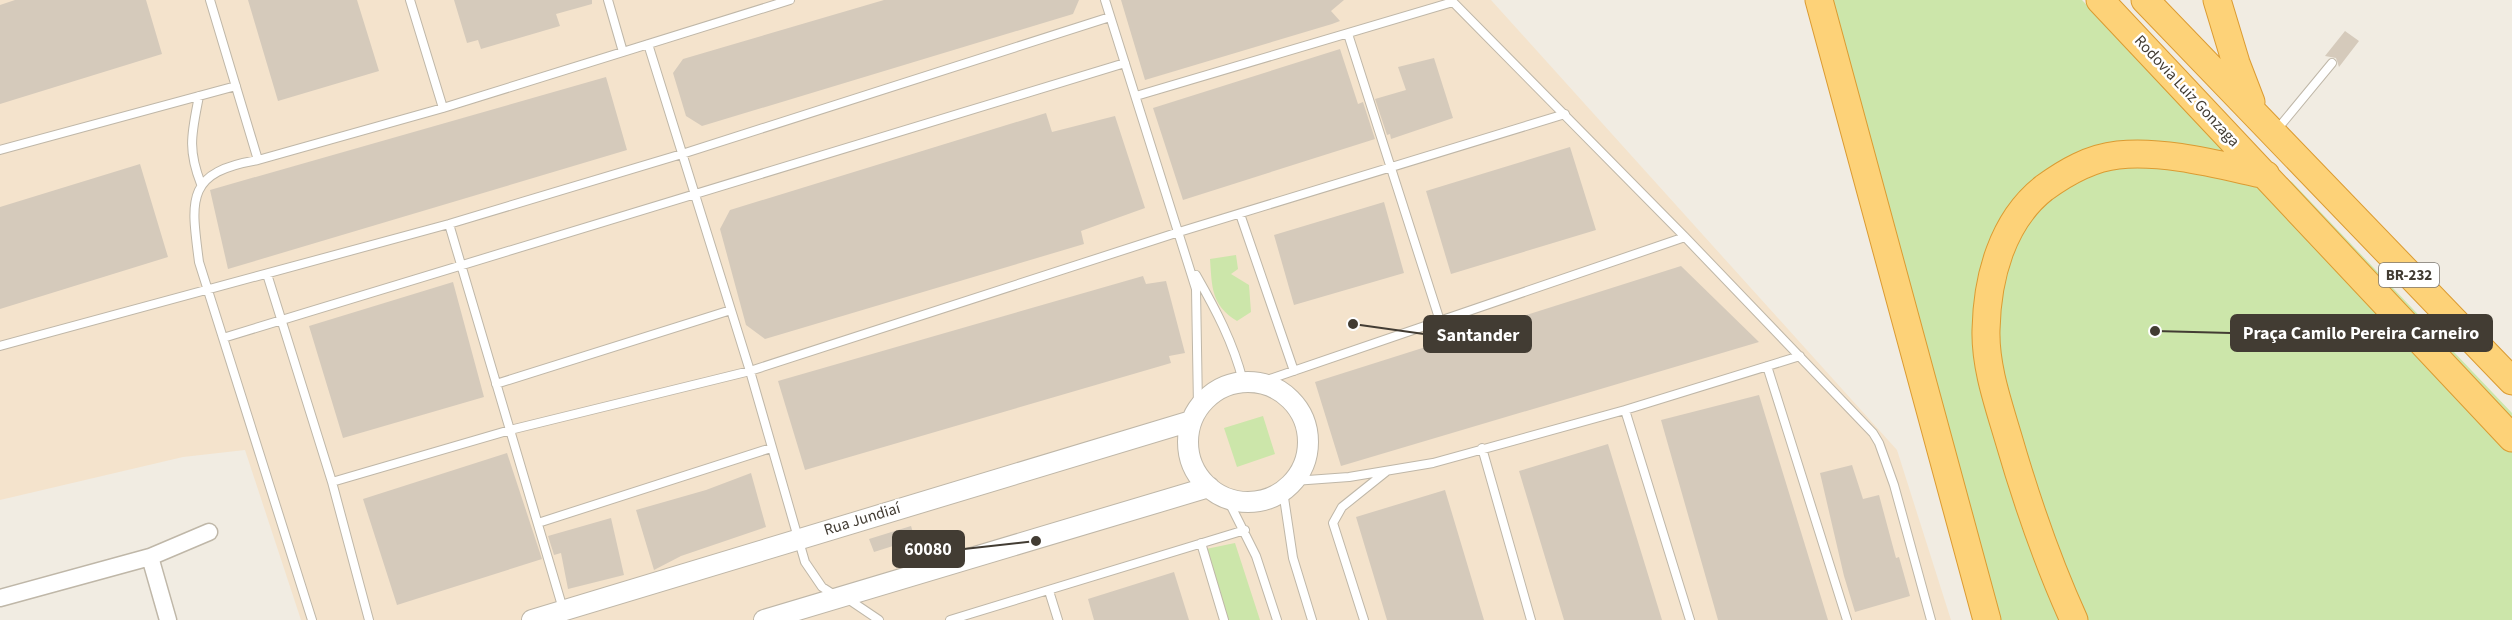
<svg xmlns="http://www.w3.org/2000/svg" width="2512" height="620" viewBox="0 0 2512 620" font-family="'Source Sans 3',sans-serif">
	<rect width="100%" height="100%" fill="#f1ece2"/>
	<path fill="#f4e3cc" d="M0,0H1491L1897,450L1951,620H301L245,450L183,457L0,500Z"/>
	<path fill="#cce6aa" d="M1826,0H2082L2210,133L2292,182L2512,413V620H1994Z
		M1236,255L1238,269L1231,274L1249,285L1251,312L1237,321C1211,305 1212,287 1210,259Z
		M1263,416L1275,454L1237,467L1224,428Z
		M1235,543L1260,620H1226L1206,549Z"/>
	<path fill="#d5cabb" d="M15,0H146L162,54L0,104V5Z
		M248,0H357L379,71L278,101Z
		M454,0H592V4L556,14L560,26L481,49L478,40L467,43Z
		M884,0H1079L1073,14L702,126L686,116L673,73L683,59Z
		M1121,0H1344L1331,11L1340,21L1332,24L1145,80Z
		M2345,31L2359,41L2339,67L2336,58L2325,56Z
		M1340,49L1358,104L1363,102L1375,139L1183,200L1153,108Z
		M1434,58L1453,118L1391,139L1390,134L1387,135L1375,99L1406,90L1398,67Z
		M606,77L627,150L228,269L210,190Z
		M1046,113L1052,132L1115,116L1145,208L1081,231L1084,244L765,339L746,325L720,229L730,210Z
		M1570,147L1596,230L1451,274L1426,191Z
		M140,164L168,257L0,309V207Z
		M1384,202L1404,273L1294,305L1274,235Z
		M1681,266L1759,342L1341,466L1315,382Z
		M1143,276L1146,284L1166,281L1185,353L1169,356L1171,363L805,470L778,381Z
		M453,282L484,397L343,438L309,326Z
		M1759,395L1828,620H1718L1661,420Z
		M1608,444L1662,620H1564L1519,471Z
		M507,453L542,559L397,605L363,499Z
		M1852,465L1863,499L1879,495L1896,558L1899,557L1910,596L1855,612L1844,576L1820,473Z
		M751,473L766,527L681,556L654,570L636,510L706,490Z
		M1445,490L1484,620H1387L1356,517Z
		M611,518L624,575L568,589L561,553L554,555L548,536Z
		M911,526L915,539L874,552L869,539Z
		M1174,572L1189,620H1094L1088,599Z"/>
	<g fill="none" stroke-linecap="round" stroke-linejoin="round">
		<g stroke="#bfb7a8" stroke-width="10">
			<path id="service" d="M210,0L258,160
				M410,0L443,108
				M608,0L623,52
				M1105,0L1196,289L1198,407
				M1451,0L1685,237L1873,433L1879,443L1894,485L1931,620
				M1348,34L1440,321
				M648,44L750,371L805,562L822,587L833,594L845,597L879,620
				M199,96C192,133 187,148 201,184
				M1136,96L1453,2
				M2275,132L2332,63
				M0,150L236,86
				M1240,214L1294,371
				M449,224L563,609
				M267,274L332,482L369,620
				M1196,275C1216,310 1233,342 1243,381
				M223,338L1125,63
				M0,346L449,224L682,154L1110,17
				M1767,366L1847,620
				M1261,382L1685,237
				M496,384L731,310
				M1625,410L1690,620
				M1482,448L1531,620
				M1294,481L1349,477L1433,463L1625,410L1800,356
				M332,482L510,430L750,371L1179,232L1565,114
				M1283,491L1293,558L1312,620
				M1227,498L1256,556L1277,620
				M538,523L771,448
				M1201,543L1224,620
				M1049,591L1058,620
				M312,620L199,262C191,200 185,172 258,160L443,108L790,0
				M950,620L1245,530
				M1364,620L1333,523L1342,507L1387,471"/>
		</g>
		<g stroke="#bfb7a8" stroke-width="19">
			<path id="minor" d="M150,557L168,620
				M0,598L150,557L209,532"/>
		</g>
		<g stroke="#bfb7a8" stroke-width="22">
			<path id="tertiary" d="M1188 442a60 60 0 1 1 120 0a60 60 0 1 1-120 0Z
				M532,620L1191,421
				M764,620L1209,487"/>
		</g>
		<g stroke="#db9b32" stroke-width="29">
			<path id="trunk" d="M1819,0L1987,620
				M2100,0L2512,438
				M2145,0L2512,381
				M2217,0L2236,63L2251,102
				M2074,620C2047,561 2026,499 2008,437C1998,403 1985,366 1986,330C1987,278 2002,221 2044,188C2066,172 2090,158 2118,155C2165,150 2219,165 2266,175"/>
		</g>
		<use href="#service" stroke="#fff" stroke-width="8"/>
		<use href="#minor" stroke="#fff" stroke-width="16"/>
		<use href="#tertiary" stroke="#fff" stroke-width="20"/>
		<use href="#trunk" stroke="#fdd278" stroke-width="27"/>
	</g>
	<g text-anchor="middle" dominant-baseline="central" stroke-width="5" stroke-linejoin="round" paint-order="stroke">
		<rect fill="#fff" stroke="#7b7670" stroke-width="1.5" x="2379" y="263" width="60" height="24" rx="4.5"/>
		<g font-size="15" font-weight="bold" fill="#423c33">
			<text x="2409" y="275">BR-232</text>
		</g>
		<g font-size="16" fill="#423c33" stroke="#fff">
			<text transform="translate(2187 91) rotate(47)">Rodovia Luiz Gonzaga</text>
			<text transform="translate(862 519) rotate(-17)">Rua Jundiaí</text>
		</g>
	</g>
	<path fill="none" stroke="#423c33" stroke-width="2" d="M2155 331L2231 333M1353 324L1424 334M1036 541L964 549"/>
	<g fill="#423c33" stroke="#fff" stroke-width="2">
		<circle cx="2155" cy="331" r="6"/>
		<circle cx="1353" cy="324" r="6"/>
		<circle cx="1036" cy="541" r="6"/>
	</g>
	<g fill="#423c33" stroke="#423c33" stroke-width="2">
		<rect x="2231" y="315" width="261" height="36" rx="6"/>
		<rect x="1424" y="316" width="107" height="36" rx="6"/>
		<rect x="893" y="531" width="71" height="36" rx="6"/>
	</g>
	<g font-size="18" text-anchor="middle" font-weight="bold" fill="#fff">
		<text x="2361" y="339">Praça Camilo Pereira Carneiro</text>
		<text x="1478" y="341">Santander</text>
		<text x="928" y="555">60080</text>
	</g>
</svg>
